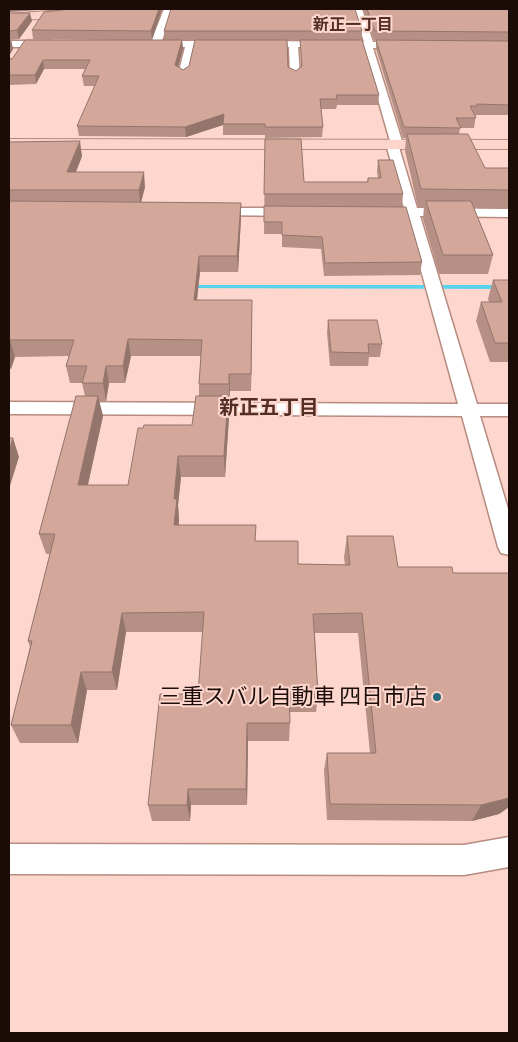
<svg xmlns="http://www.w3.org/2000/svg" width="518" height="1042" viewBox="0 0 518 1042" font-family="'Sofia Sans Condensed','Noto Sans JP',sans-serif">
	<rect width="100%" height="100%" fill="#fdd7cd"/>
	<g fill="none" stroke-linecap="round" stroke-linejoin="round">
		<path fill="#58d3f0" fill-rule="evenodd" d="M186,285H509V289L184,288L183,287Z"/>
		<g stroke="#b78b7f" stroke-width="3">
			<path id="street" d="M164,9H172L162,41H222L227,44L222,47H194L188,75L179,77L178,75L185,47H155L150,44Z
				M354,9H362L373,42H404L409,45L404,48H373L403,144L399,147L417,208L509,209V217L420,216L477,404H509V416H480L509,512V555L501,553L498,547L462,416L9,414V402L458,404L406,216H379L372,212L379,208H404L386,144L390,141L363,47H298L300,76L295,79L290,76L289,47H260L255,44L260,41L364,42Z
				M9,41H52L57,44L52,47H9Z
				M214,208H293L300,212L293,216L209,215L207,212Z
				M509,837V867L464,875L9,874V844L464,845Z"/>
		</g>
		<g stroke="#b78b7f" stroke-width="2">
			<path id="secondary" d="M75,9H104L99,12L42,19L9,20V14Z
				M9,139L509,140V149H9Z"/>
		</g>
		<use href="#street" fill="#fff" fill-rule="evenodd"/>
		<use href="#secondary" fill="#fdd4ca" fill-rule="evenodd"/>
	</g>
	<path fill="#b69085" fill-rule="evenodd" d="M9,9V13L32,21L19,39L9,40H11L13,49L9,56Z
		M70,9H162L152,40H164V31H362V40L379,95L378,105H337L336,109H321L323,127L322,137L265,138V135H223V125L186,137L79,136L77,126L95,86H84L82,76L85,69H44L36,84L9,85V59L113,40L33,39L32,30ZM182,40H195L189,66L183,70L178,67L183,49ZM287,40H300L301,67L296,71L288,67Z
		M363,9H509V115H476L474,128H460L459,134L485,168H509V209L474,208L493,255L488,274H439L423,219L424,207H418L405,151L406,138H403L376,49V40H374Z
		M265,139L304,182H367L368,178H378L377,172L378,160L403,194L402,207L422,262L420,275L324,276L321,249L282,247V234H264Z
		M9,142L82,156L76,172L145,187L141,202L241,203V218L238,272H200L197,300L252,316L251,391H230L229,401H228L229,417L225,477H181L178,505L179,520V525L256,541L298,564L345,565L344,557L347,536L398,567L453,573H509V807L499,814L472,821L327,820L324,770L327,753H370L358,633H315L318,694L316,712H290V723L289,741H248L247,805H191L190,821H152L148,805L198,694L203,632H126L117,690H87L78,743H20L11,725L30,647L28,641L50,554H46L39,534L85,396L82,383H70L66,366L69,356L15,357L11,369H9ZM131,356H201L199,384V396L192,425L128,485H88L103,416L99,401H106L109,383H125Z
		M493,280H509V362H490L476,321L481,302H489L488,299Z
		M328,320L382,344L380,357H369L368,366H330L327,333Z"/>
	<path fill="#94756c" d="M9,9H53L9,12V13Z
		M159,9H162L152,40L151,31Z
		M30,13L32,21L19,39L17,30Z
		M11,40L13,49L9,56V44Z
		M182,40L183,49L176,75L175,65Z
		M43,60L44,69L36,84L35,75Z
		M224,114L223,125L186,137L185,127Z
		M80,141L82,156L70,187L67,172Z
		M144,172L145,187L140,206L139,190Z
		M241,203V218L238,272L237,256Z
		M199,256L200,272L195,316L194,300Z
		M252,300V316L251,391V374Z
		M128,339L131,356L125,383L123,366Z
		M10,340L15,357L11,369L9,362V344Z
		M106,366L109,383L106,401L103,383Z
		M229,374L230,391L229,401Z
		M98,396L103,416L83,506L78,485Z
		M228,396L229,417L225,477L224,456Z
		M13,438L19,457L9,489V451Z
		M178,456L181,477L178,505L179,520L176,545L174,525V499Z
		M122,613L126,632L117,690L112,672Z
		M81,672L87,690L78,743L71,725Z
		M247,723L248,741L247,805L246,789Z
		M188,789L191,805L190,821L187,805Z
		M509,798V807L499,814L472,821L481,805Z"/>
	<path fill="#d4a79b" stroke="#94756c" d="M70,9H159L151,31L32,30L44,12Z
		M171,9H355L362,31H164Z
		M367,9H509V32L375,31Z
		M9,13H30L17,30L9,31Z
		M25,40H182L175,65L183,70L189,66L195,40H287L288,67L296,71L302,66L300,40H362L379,95H336L337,99H320L323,127H265V124H223L224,114L185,127L77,126L99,76H82L90,60H43L35,75H9V59H12Z
		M376,40L509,41V105L477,104V106H470L476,118H456L461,128L404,127Z
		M407,134H468L485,168H509V190L421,189Z
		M265,139H301L304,182H368V178H381L378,160H393L403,194H264Z
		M80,141L67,172H144L139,190H9V142Z
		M9,201L241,203L237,256H199L194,300H252L251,374H229V384H199L202,340L128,339L123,366H106L103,383H82L87,366H66L74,340H10L9,344Z
		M426,201H471L493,255H443Z
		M264,206L406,207L422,262L325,263L322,237L282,235V222H264Z
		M493,280H509V343H495L481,302H502Z
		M328,320H377L382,344H368L369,353L331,352Z
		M76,396H98L78,485H128L138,428H143L144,425H192L196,396H228L224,456H178L174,499H177L174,525H256L255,541H298V564L350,565L347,536H393L398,567H452L453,573H509V798L481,805L330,804L327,753H376L362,613L313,614L318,694L289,693L290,723H247L246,789H188L187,805H148L160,694H198L204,612L122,613L112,672H81L71,725H11L32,641H28L55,534H39Z
		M9,438H13L9,451Z"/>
	<circle fill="#266b7b" stroke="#fdd7cd" stroke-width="2" cx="437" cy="697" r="5"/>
	<g text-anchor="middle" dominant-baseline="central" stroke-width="4" stroke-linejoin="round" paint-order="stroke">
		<g font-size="16" font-weight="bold" fill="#522e24" stroke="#fdd7cd">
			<text x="353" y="25">新正一丁目</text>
		</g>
		<g font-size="20" font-weight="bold" fill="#522e24" stroke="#fdd7cd">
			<text x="269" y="408">新正五丁目</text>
		</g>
		<g font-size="22" fill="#1b0c08" stroke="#fdd7cd" text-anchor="end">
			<text x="427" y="697">三重スバル自動車 四日市店</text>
		</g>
	</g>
	<rect width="518" height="1042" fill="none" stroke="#1b0c08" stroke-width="20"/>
</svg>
